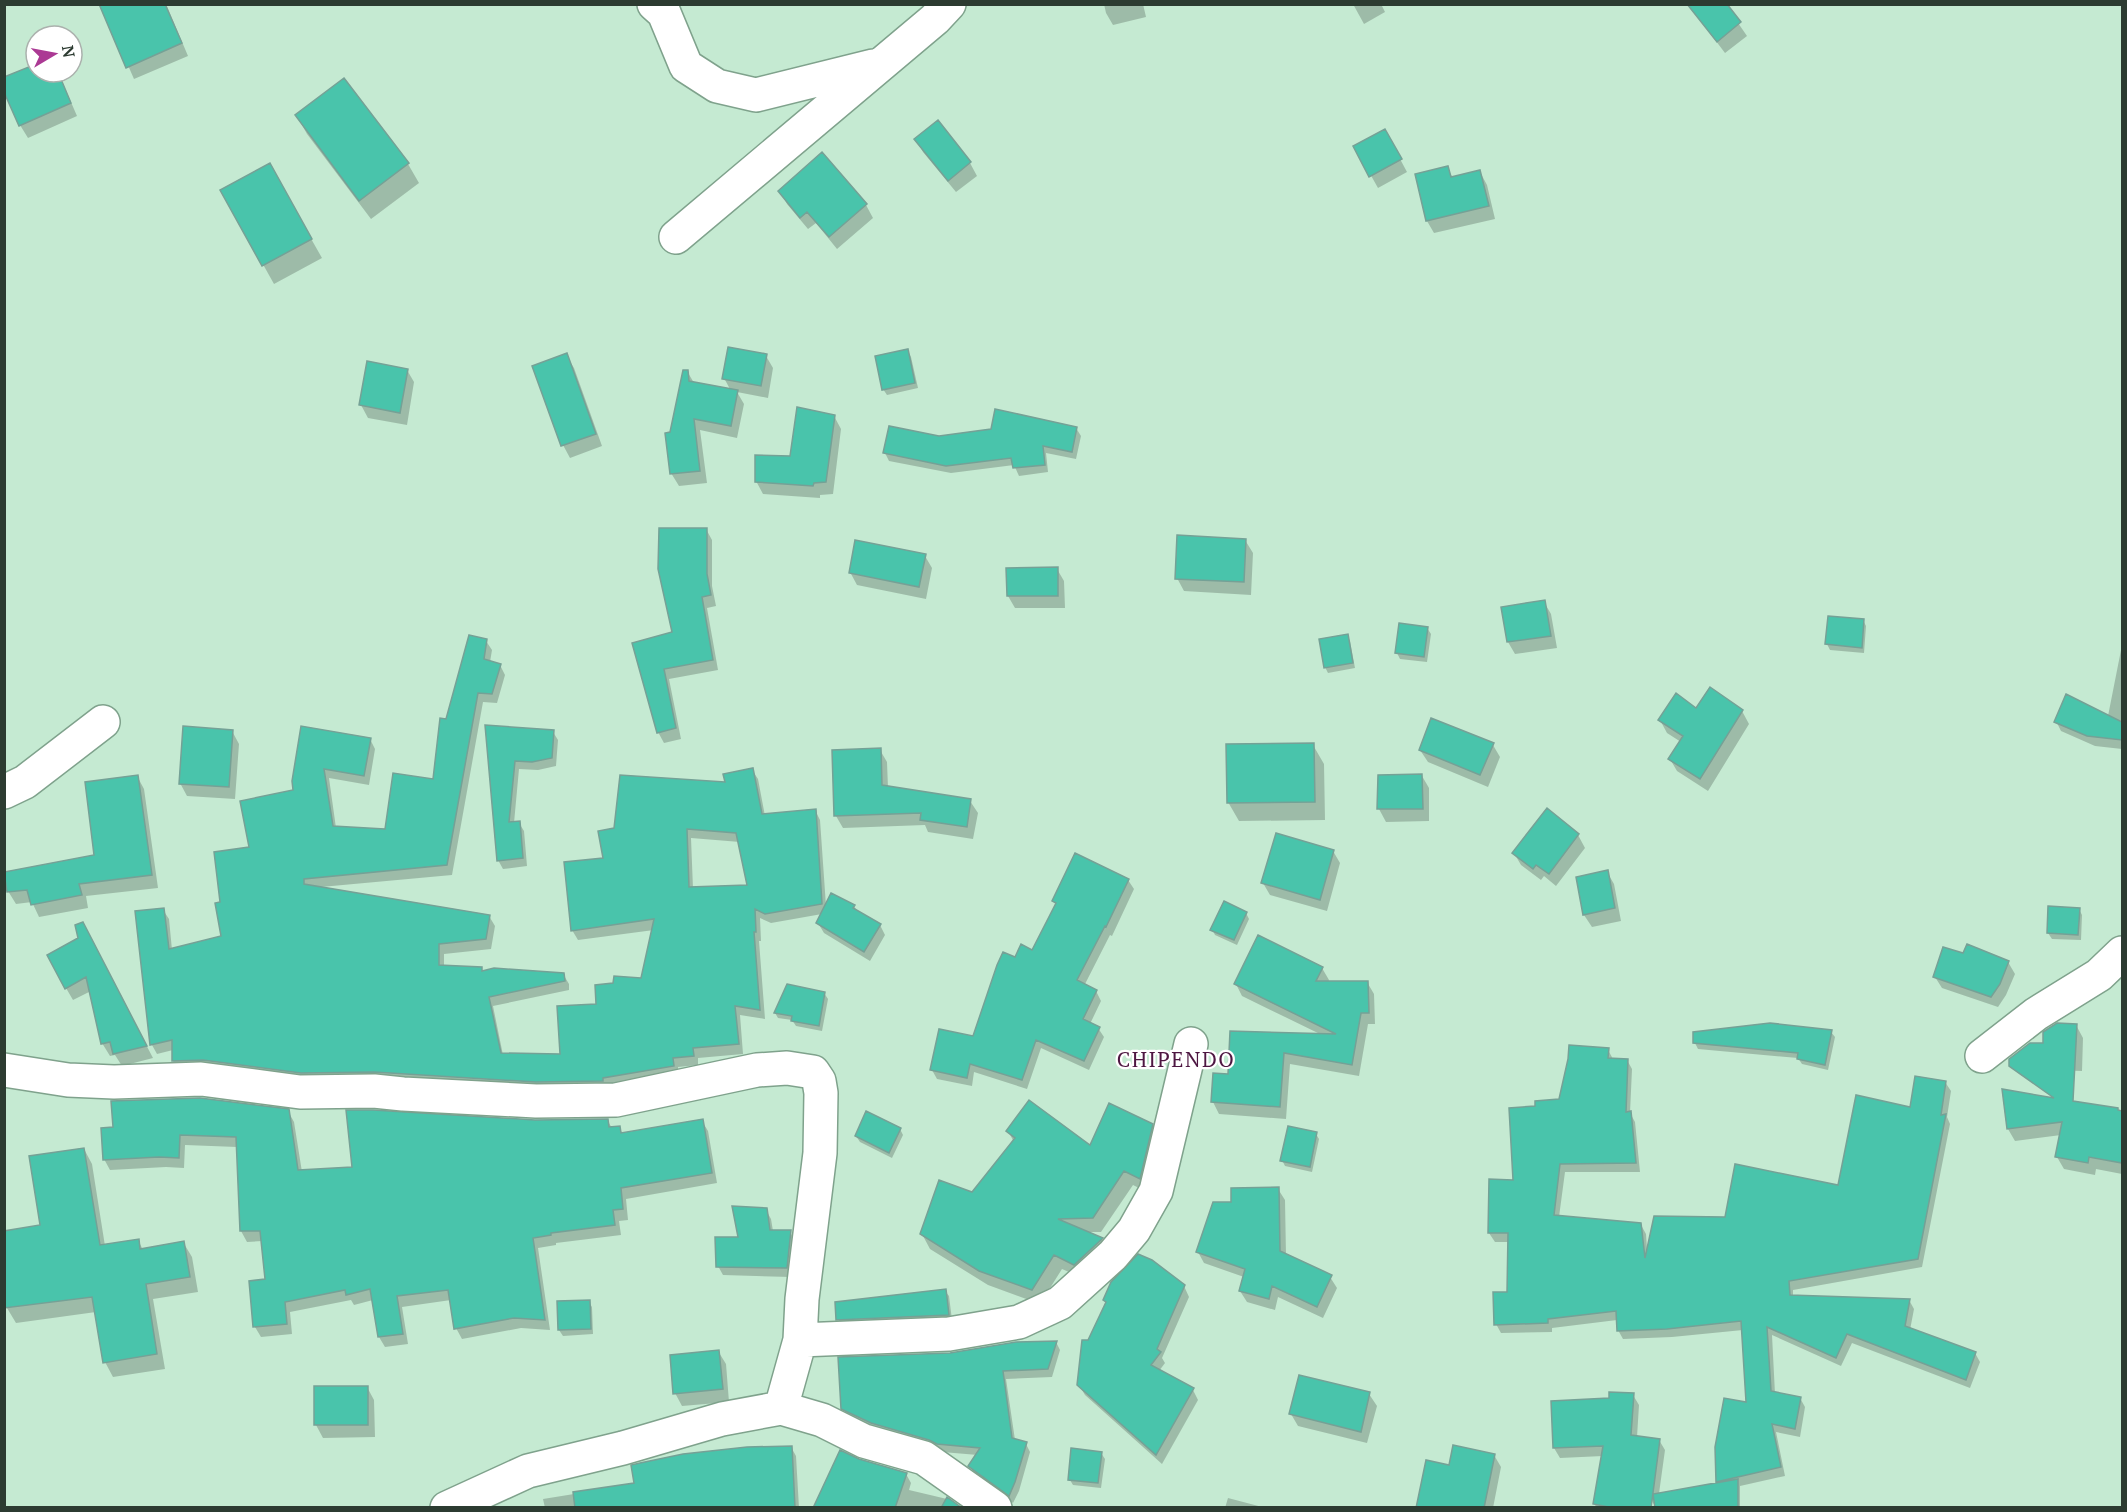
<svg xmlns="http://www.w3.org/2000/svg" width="2127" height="1512" viewBox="0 0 2127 1512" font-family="'PT Serif',serif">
	<rect width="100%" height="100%" fill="#c5ead2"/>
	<path fill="#0003" fill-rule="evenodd" d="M101,4H166L188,56L134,79Z
		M1104,4H1143L1146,17L1113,25L1106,13Z
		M1353,4H1381L1385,12L1364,24Z
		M1688,4H1725L1747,36L1725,53Z
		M36,65V72H58L77,116L28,138L20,125Z
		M344,80L408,164L419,183L371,219L307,134L297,116Z
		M937,122L970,163L977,176L956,192L923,152L916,139Z
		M1385,131L1407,172L1378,188L1355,147Z
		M1447,168L1453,178L1480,172L1487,185L1495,219L1434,233L1427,221Z
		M280,184L322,258L274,284L222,191Z
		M780,191L866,205L873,218L837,249L816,223L808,229L787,204Z
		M908,351L911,357L918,388L887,395L883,389Z
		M566,355L574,368L602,446L570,458L563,445L534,367Z
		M766,356L773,368L768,398L737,392L744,404L737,438L700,430L707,483L679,486L671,473L672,433L687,371L694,383L731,391L724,378Z
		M407,370L414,382L407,425L368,418L361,405Z
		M834,416L841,429L833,494L820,495V498L763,494L756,481L791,458Z
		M1076,428L1081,436L1076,459L1046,453L1048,472L1019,476L1014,465L951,473L889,461L885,453L939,437Z
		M706,529L712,540V586L716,606L707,608L718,670L669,679L681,739L664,743L658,732L634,644L674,633Z
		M1245,540L1253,553L1251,595L1184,591L1177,578Z
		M925,556L932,568L926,599L857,585L850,572Z
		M1057,569L1064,581L1065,608H1015L1008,596Z
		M1544,602L1551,614L1557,648L1515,654L1508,642L1503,608Z
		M1863,620L1866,626L1864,653L1830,650L1827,644Z
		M1427,628L1431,634L1427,662L1400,659L1397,653Z
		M1347,635L1350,641L1355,668L1328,673L1325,667Z
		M486,641L492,650L490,662L500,665L505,675L497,703L483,702L452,875L321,887L489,916L495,926L491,949L444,954V966L481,969L483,972L563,974L569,984V990L493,1006L503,1055L561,1056L598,1005L642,979L654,930L578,940L572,930L604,860L616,829L727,784L752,770L758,779L765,816L815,810L820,820L826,906H854L857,911L880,925L885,935L870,961L824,933L818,923L822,914L771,923L760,918L761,941H759L765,1019L740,1015L743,1054L698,1058V1065L678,1067V1075L608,1091L179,1070L173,1061V1050L157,1054L152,1045L163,910L169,919L172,950L223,937L222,903L251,848L295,791L293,781L370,739L375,749L369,785L329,778L336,828L386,830L435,781L447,721ZM691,838L740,842L749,887L693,889Z
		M2122,645V749L2095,746L2061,731L2056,721L2108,716Z
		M1696,710L1742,711L1749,724L1708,791L1677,771L1670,759L1681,742L1667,733L1660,720Z
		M486,727L553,732L558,740L556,766L538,770L519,769L514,823H519L524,831L527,866L503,869L498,860Z
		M232,731L239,744L235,799L187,796L180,783Z
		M1313,745L1324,764L1325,820L1239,821L1228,802Z
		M1493,745L1500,757L1488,787L1428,762L1420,750Z
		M880,750L887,762L888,788L970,801L978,813L973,839L928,832L925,825L843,828L836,816Z
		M137,776L144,789L158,888L86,896L88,908L39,917L32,902L16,904L8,891L96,856Z
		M1380,776H1422L1429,788V821L1386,822L1379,809Z
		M1578,835L1585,848L1556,886L1544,876L1541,880L1521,865L1514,853Z
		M1333,851L1340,863L1327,911L1270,895L1263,883Z
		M1607,872L1614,884L1621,921L1592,927L1584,915Z
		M1128,880L1134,889L1112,936L1110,935L1084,986L1096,991L1101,1001L1090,1024L1098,1028L1104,1037L1089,1070L1041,1048L1027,1089L974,1072L972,1086L937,1079L932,1070L974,1037L1016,959L1033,952L1056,905L1054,901Z
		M2079,909L2082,915L2081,940L2052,939L2048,933Z
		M1246,913L1249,919L1237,945L1215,935L1212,929Z
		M89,936L153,1058L122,1066L115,1055L110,1056L102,1043L91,991L73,1000L66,988Z
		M2008,962L2015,974L2006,995L1998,1007L1942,988L1935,977Z
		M1322,968L1329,980L1328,983L1367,982L1374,994L1375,1024H1368L1359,1076L1290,1064L1286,1119L1219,1114L1213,1102L1230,1075L1322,1035L1242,996L1236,984Z
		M824,993L828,999L822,1031L796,1026L792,1020L778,1018L775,1013Z
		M2076,1025L2083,1038L2082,1071L2051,1070Z
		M1831,1032L1835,1037L1828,1070L1802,1064L1798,1058L1698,1049L1695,1043Z
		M1608,1050L1613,1059L1627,1060L1632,1069L1630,1113L1635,1122L1640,1172H1565L1559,1217L1641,1225L1646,1234L1647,1249L1726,1219L1840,1186L1911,1109L1945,1082L1951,1091L1947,1117L1950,1124L1922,1267L1793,1290V1296L1909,1300L1914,1309L1910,1330L1975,1353L1980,1362L1970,1388L1852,1343L1841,1366L1772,1335L1775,1394L1800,1398L1805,1407L1800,1437L1776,1432L1785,1476L1740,1486V1508H1706L1718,1484L1717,1482L1748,1404L1743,1330L1672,1337L1623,1339L1618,1330L1617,1320L1552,1328V1332L1501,1333L1496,1324L1509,1294L1510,1242H1495L1489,1233L1491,1180L1515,1182L1536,1108L1560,1101Z
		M2052,1099L2122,1112V1174L2096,1169L2095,1175L2064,1169L2057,1157L2061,1135L2015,1141L2008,1129Z
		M288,1111L294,1122L302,1172L354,1168L535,1121L607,1120L612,1128H619L623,1134L702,1121L708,1131L717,1183L626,1199L628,1220L619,1221L621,1235L556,1243V1245L538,1248L550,1330L521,1328L462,1339L456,1328L451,1300L402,1307L408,1344L385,1347L379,1337L373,1300L354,1305L351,1300L290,1312L292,1334L261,1337L255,1327L267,1281L262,1241L247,1242L241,1231L237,1147L185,1145L184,1168L166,1167L110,1170L104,1159L103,1129Z
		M1152,1125L1160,1140L1147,1192L1133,1185L1101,1232H1085L1102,1239L1110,1253L1083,1278L1062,1269L1040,1304L988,1285L930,1249L922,1234L973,1194L1014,1142L1008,1131L1090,1147Z
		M900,1129L903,1135L892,1158L860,1142L856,1136Z
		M1316,1134L1319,1139L1312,1172L1285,1166L1282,1160Z
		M84,1149L92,1164L105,1246L138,1240L143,1250L183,1242L192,1257L198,1292L153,1299L165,1369L113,1377L105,1362L96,1312L16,1323L7,1308L4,1289L42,1227Z
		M1278,1189L1285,1200L1286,1256L1330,1277L1337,1288L1323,1318L1278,1297L1275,1310L1247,1302L1240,1291L1244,1277L1204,1263L1198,1252L1233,1203Z
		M766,1210L771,1219L773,1231L790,1232L795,1241L791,1277L723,1275L718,1266L740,1238Z
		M1184,1286L1189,1297L1162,1358L1165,1363L1159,1371L1193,1390L1198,1400L1162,1464L1085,1395L1079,1385L1089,1341L1106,1304L1104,1300Z
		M945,1291L949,1296L952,1320L841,1325L838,1319Z
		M589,1302L592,1307L593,1334L563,1336L559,1330Z
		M1056,1342L1060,1350L1052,1377L1006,1379L1015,1440L1026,1444L1030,1452L1019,1491L1013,1503L975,1474L970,1466L978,1455L942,1452L877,1431L848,1417L843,1408L950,1354Z
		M718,1351L726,1364L729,1402L682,1406L675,1393Z
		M367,1387L374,1400L375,1437L323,1438L316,1425V1388Z
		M1369,1394L1377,1406L1367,1443L1298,1426L1291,1414Z
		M1633,1395L1639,1405L1637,1437L1659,1440L1665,1450L1657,1508L1653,1503L1648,1491L1646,1508H1595L1603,1456L1560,1458L1554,1448L1552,1403L1610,1400Z
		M791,1447L796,1456L799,1508H545L543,1499L636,1484Z
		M1101,1453L1105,1459L1101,1488L1073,1485L1070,1480Z
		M1494,1455L1501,1467L1493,1508H1418L1450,1467Z
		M858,1460L906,1474L911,1483L909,1490L947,1499L959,1508H815Z
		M1228,1498L1266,1508H1225Z"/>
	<path fill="#49c4ab" stroke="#75a196" stroke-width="1.5" fill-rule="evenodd" d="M99,4H165L182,43L126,68Z
		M1687,4H1727L1741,22L1717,42Z
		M36,64V72H58L71,103L19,126L4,92V77Z
		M344,78L409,163L359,201L295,115Z
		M938,120L971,162L948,181L914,139Z
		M1385,129L1402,159L1369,177L1353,146Z
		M822,152L867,204L829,237L807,212L800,218L778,191Z
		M270,163L312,239L262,266L220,190Z
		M1448,166L1451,177L1480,170L1489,206L1426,221L1415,174Z
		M728,347L767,354L761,386L722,379Z
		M908,349L915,383L882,390L875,356Z
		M567,353L596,434L561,446L532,366Z
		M367,361L408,369L400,413L359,405Z
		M683,370H688L689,381L738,390L731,426L694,419L700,471L670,474L665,433L670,432Z
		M797,407L835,415L826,482L814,483L813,486L755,482V455L790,456Z
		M995,409L1077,427L1072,452L1043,446L1045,465L1013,468L1011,458L946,466L883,453L889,426L939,436L991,429Z
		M659,528H707V574L711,595L702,597L713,660L664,669L676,728L657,733L632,643L672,632L658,569Z
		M1177,535L1246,539L1244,582L1175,579Z
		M855,540L926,554L919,587L849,573Z
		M1058,567V596H1007L1006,568Z
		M1545,600L1551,636L1507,642L1501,607Z
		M1828,616L1864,619L1862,648L1825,644Z
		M1399,623L1428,627L1424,657L1395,653Z
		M1348,634L1353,663L1324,668L1319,639Z
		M469,635L487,639L484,659L501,664L492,694L478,693L447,865L304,879V884L490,915L486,939L439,944V965L482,967V971L494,968L564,973L565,981L489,997L501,1053L560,1054L557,1006L596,1004L595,985L613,983L614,976L641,978L654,919L571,931L564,862L603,858L598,831L614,828L620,775L725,782L723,774L753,768L762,814L816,809L822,904L765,914L755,909L756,932H754L760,1010L735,1006L739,1044L693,1048L694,1056L673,1058L674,1066L603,1078V1081L536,1082L374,1072L301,1073L203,1060L172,1061V1040L150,1045L135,911L164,908L169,949L221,936L215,903L220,902L214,852L249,847L240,801L293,790L292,781L301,726L371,738L364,776L324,769L333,826L385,829L393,773L433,779L440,718L446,719ZM687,829L736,833L747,885L689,887Z
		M1710,687L1743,710L1700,779L1668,759L1683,736L1658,720L1676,693L1696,708Z
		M2066,694L2122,722V740L2087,736L2054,722Z
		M1431,718L1494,743L1480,775L1419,750Z
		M485,725L554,730L552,758L532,762L515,761L509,822L520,821L523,858L497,861Z
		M183,726L233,730L229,787L179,784Z
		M1314,743L1315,802L1227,803L1226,744Z
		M881,748L882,785L971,799L967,827L920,820L921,813L834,816L832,750Z
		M1422,774L1423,809H1377L1378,775Z
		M138,775L152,875L79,884L82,895L31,905L27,890L7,892L4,872L94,855L85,782Z
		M1547,808L1579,834L1549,874L1536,865L1533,869L1512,853Z
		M1276,833L1334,850L1320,900L1261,883Z
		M1075,853L1129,879L1106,927L1105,926L1077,980L1097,990L1083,1019L1100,1027L1084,1061L1036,1040L1022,1080L970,1064L967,1078L930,1070L939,1029L973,1036L997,965L1003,952L1015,957L1021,944L1032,950L1056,903L1052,901Z
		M1608,870L1615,908L1583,915L1576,877Z
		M831,893L855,905L853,908L881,924L864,952L816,923Z
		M1224,901L1247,912L1234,940L1210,930Z
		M2048,906L2080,908L2078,935L2047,933Z
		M83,922L147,1046L113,1054L110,1042L101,1044L86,977L65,989L47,955L78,938L75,925Z
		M1258,935L1323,967L1316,981H1368L1369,1013H1361L1352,1065L1284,1053L1280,1107L1211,1102L1213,1073L1228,1074L1230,1031L1336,1034L1234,984Z
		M1967,944L2009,961L2000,984L1991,997L1933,977L1943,947L1963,953Z
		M787,984L825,992L819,1026L791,1021L792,1016L774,1013Z
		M1770,1023L1832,1030L1825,1065L1797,1059L1798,1053L1693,1043V1032Z
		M2057,1023L2077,1024L2073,1101L2118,1108V1110L2122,1111V1163L2089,1157L2088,1163L2055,1157L2062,1122L2007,1129L2002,1089L2054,1098L2009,1066V1059L2030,1043H2043V1032Z
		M1569,1045L1609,1048L1608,1058L1628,1059L1626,1112L1631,1111L1636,1163L1560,1164L1554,1215L1641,1223L1645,1258L1654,1216L1725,1217L1735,1164L1838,1185L1856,1095L1910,1107L1915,1076L1946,1081L1941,1115L1946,1114L1918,1259L1789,1281L1790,1295L1910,1299L1905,1326L1976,1352L1966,1380L1847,1334L1836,1358L1767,1327L1771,1391L1801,1397L1795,1429L1772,1424L1781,1467L1716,1482L1715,1447L1724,1398L1746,1402L1741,1321L1667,1329L1617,1331L1616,1311L1548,1319V1323L1494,1325L1493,1292H1507L1508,1233H1488L1489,1179L1513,1180L1509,1108L1535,1106V1101L1559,1099L1568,1059Z
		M200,1098L289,1109L298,1170L352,1167L346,1110H373L535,1120L608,1119L609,1127L620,1126L621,1133L703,1119L712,1173L621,1188L623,1209L613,1210L615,1225L551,1233V1235L533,1238L545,1320L514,1318L454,1329L448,1290L397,1296L403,1334L378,1337L370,1289L346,1295L345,1290L285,1302L287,1324L253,1327L249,1281L265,1279L260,1231H240L236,1137L180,1135L179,1158L159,1157L103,1160L101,1128L113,1127L111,1101Z
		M1029,1100L1090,1145L1109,1103L1153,1124L1140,1179L1124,1171L1093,1218L1058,1219L1103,1238L1074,1265L1054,1255L1032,1290L979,1271L920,1234L939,1180L972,1192L1015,1138L1006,1131Z
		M866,1111L901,1128L889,1153L855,1136Z
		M1288,1126L1317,1132L1310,1167L1280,1161Z
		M84,1148L100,1245L139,1239L140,1249L184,1241L190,1277L146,1284L157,1354L103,1363L92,1297L4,1308V1231L40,1225L29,1156Z
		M1279,1187L1280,1251L1332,1275L1317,1307L1272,1286L1269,1299L1239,1291L1245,1269L1196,1252L1213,1202H1231V1188Z
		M732,1206L767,1208L770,1230H791L787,1268L716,1267L715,1237H738Z
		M1138,1254L1152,1260L1185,1285L1157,1349L1161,1352L1151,1365L1194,1388L1156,1455L1077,1385L1082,1340H1088L1106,1302L1103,1300L1111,1282Z
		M946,1289L949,1315L836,1320L835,1302Z
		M590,1300L591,1329L558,1330L557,1301Z
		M1057,1341L1048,1369L1003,1371L1012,1438L1027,1442L1015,1482L1009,1496L968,1466L980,1448L937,1444L929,1440L871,1423L841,1409L838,1357L950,1353L1016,1342Z
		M719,1350L723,1389L673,1394L670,1355Z
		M1299,1375L1370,1392L1361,1432L1289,1414Z
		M314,1386H368V1425H314Z
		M1609,1392L1634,1393L1631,1435L1660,1439L1651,1508H1614L1593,1504L1603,1446L1553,1448L1551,1401L1609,1398Z
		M1453,1445L1495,1454L1484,1508H1416L1426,1460L1449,1465Z
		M792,1446L795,1508H575L573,1492L634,1483L631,1465L640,1463L683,1454L747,1447Z
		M1071,1448L1102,1452L1098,1483L1068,1480Z
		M840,1450L859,1459L907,1473L895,1508H813Z
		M1738,1479V1508H1655L1653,1494Z
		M947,1497L962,1508H941Z"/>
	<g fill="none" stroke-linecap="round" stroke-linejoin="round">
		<g stroke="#7fa28c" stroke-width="36">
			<path id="minor" d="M654,4L664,13L686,66L717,86L756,95L873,66
				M676,237L935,19L949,4
				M4,792L25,782L103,722
				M1982,1056L2036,1014L2099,975L2122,953
				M4,1070L68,1080L114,1082L201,1079L300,1092L374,1091L403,1094L536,1101L616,1100L757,1070L787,1068L813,1072L819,1081L821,1093L820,1153L802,1299L800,1340L781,1408
				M800,1340L949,1334L1019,1322L1060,1303L1113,1255L1134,1230L1156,1191L1191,1044
				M447,1508L528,1471L623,1448L722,1419L781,1408L822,1420L864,1441L924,1458L995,1508"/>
		</g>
		<use href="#minor" stroke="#fff" stroke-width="33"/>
	</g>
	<g text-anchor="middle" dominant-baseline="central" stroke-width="4.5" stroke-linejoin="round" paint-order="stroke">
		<g font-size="21" letter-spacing="1.5" fill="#4e1742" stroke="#fff">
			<text x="1176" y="1059">CHIPENDO</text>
		</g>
	</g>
	<rect width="2127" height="1512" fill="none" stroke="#2c3b31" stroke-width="12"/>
	<g transform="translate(54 54) rotate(80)"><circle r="28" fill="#ffffff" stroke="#abb1ad" stroke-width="1.5"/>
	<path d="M0-4.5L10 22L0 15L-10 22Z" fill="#ab3994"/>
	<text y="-9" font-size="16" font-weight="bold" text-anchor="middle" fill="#2c3b31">N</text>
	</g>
</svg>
